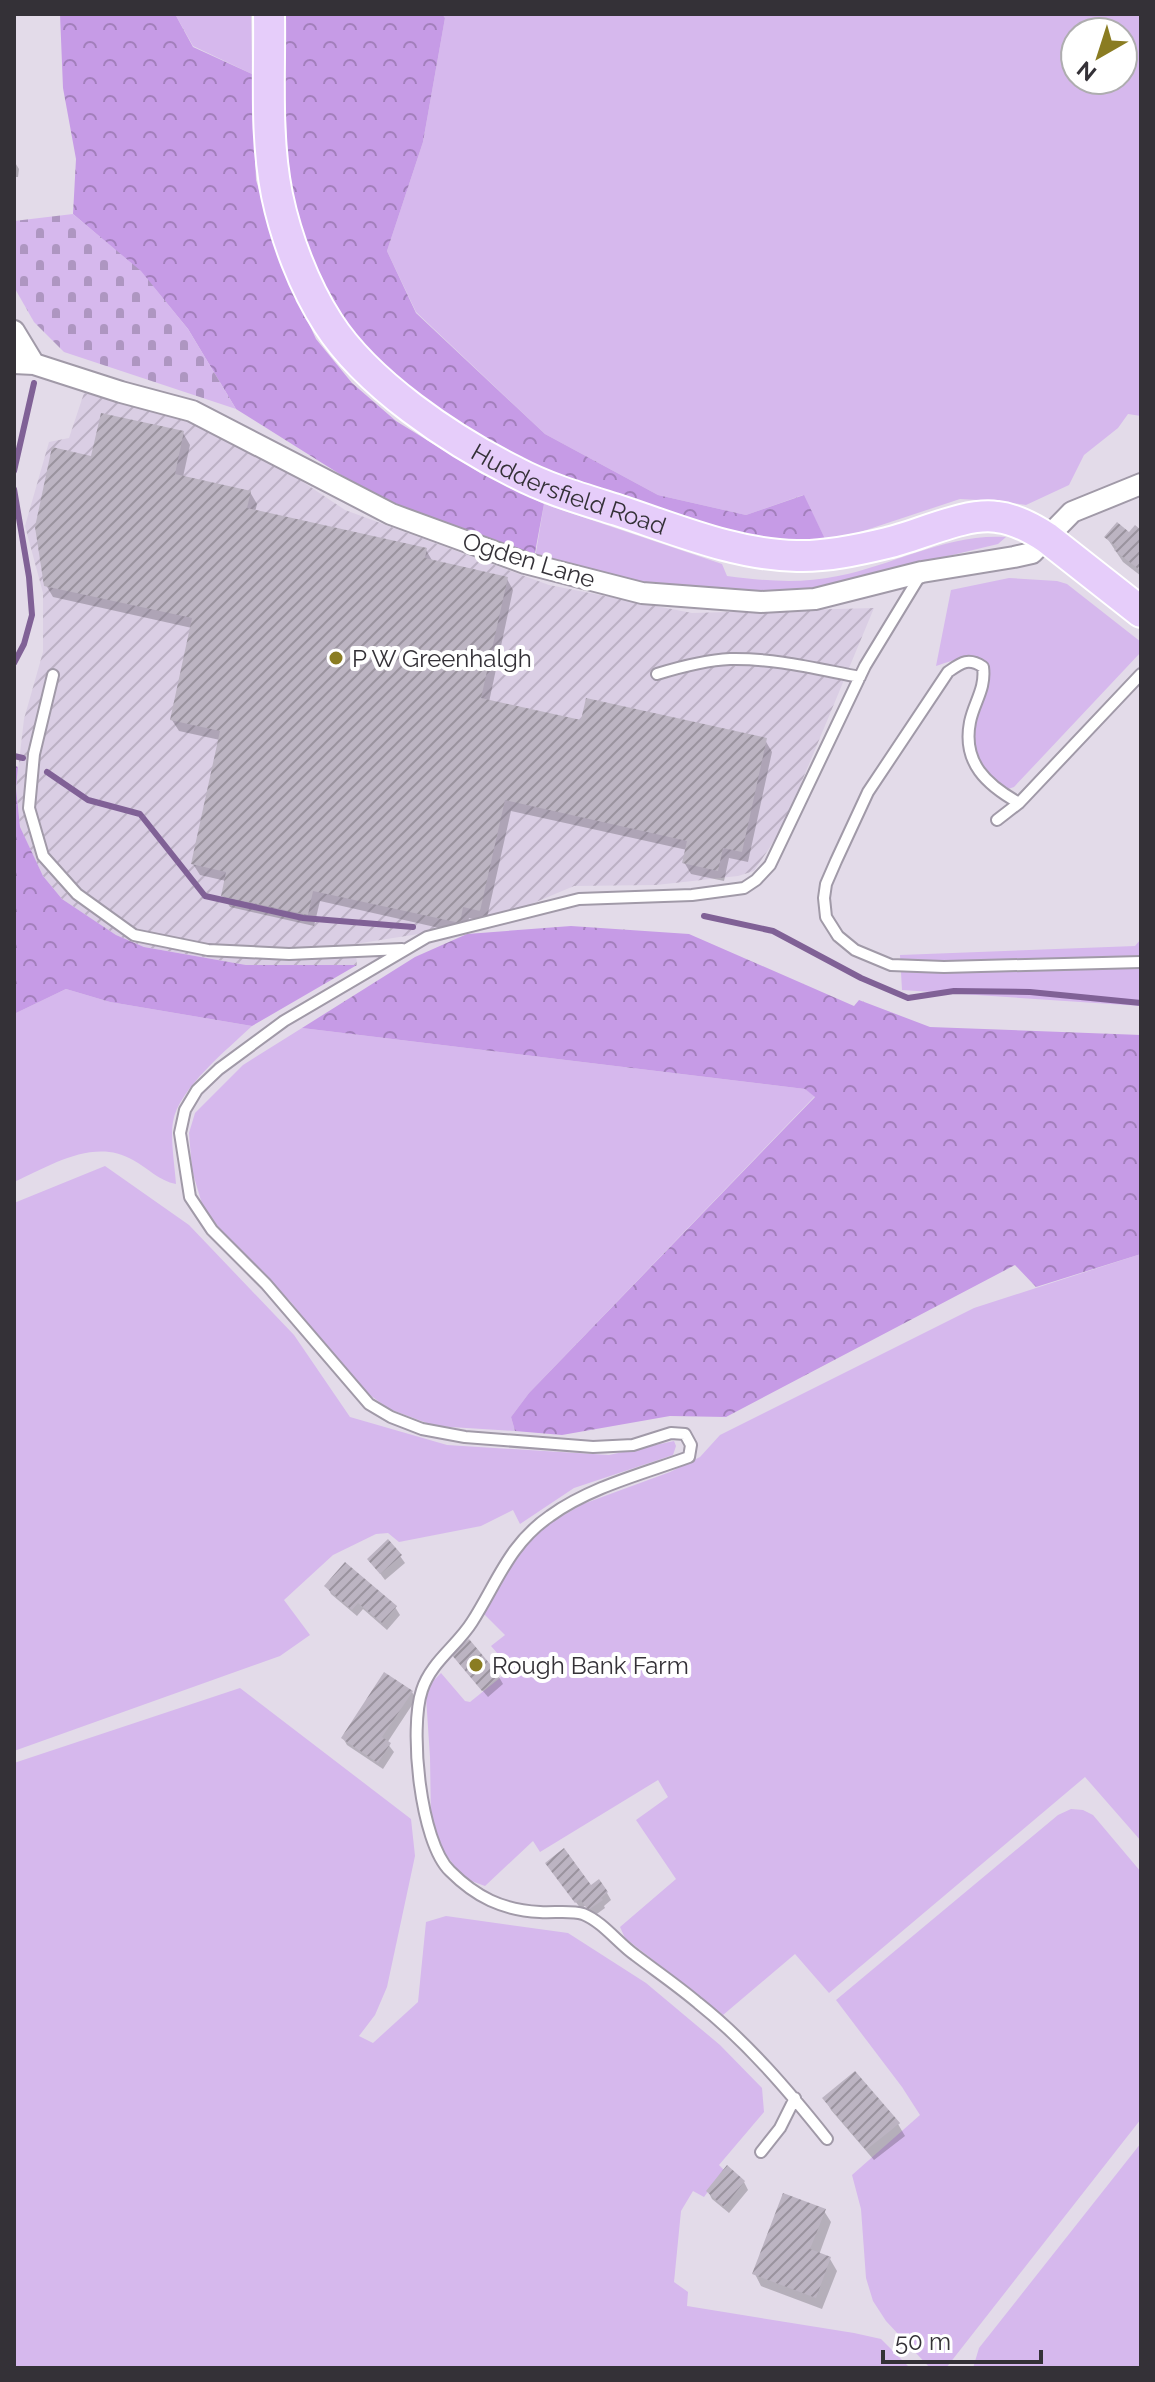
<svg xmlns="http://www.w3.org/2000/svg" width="1155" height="2382" viewBox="0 0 1155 2382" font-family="Raleway,sans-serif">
	<defs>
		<pattern id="industrial-furrows" width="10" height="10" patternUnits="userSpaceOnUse" patternTransform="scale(2)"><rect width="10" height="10" fill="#dacee4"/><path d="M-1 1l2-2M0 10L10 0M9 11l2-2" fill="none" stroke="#bcb1c4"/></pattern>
		<pattern id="forest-crowns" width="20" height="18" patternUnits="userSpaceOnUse" patternTransform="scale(2)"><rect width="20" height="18" fill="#c69be6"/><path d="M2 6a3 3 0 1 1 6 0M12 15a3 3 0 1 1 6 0" fill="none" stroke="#a27fbb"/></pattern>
		<pattern id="cemetery-stones" width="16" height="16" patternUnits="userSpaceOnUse" patternTransform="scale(2)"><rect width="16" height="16" fill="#d6b8ed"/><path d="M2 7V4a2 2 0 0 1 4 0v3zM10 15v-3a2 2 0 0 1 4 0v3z" fill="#ae96c1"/></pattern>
		<pattern id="building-hatch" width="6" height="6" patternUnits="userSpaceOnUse" patternTransform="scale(2)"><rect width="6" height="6" fill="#bcb4c2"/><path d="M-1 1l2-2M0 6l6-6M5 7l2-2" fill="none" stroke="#9a939e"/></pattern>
	</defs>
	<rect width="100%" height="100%" fill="#e3dbe9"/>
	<path fill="url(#industrial-furrows)" d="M84,393L174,410L222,428L345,510L549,585L692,613L874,608L782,829L754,871L738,876L656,885L574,886L517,910L425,933L355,944L357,965H246L144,947L116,935L62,899L43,876L20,828L16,788L24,719L43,652V593L25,526L49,442L69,438Z"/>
	<path fill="#d6b8ed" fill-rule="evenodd" d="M175,14H251L252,74L193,46Z
		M442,14H1141V416L1128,414L1118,428L1084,455L1069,485L1026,505L998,501L960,499L827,543L803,495L746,515L658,495L545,434L416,312L387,251L423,142L445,18ZM1075,32H1123V80H1075Z
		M544,504L722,564L727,576C765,581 800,584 838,576C894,565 948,533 1006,537L998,544L944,557L842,586L805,594H739L656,584L598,577L535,558Z
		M1009,578L1057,581L1067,584L1141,642V652L1014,787L1005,790C998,784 987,777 982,768C964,739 981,704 989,675C980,648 956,660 936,666L951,590Z
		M1141,939V1006L902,990L900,955L1135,946Z
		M66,989L110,1002L252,1026C229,1048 178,1089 173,1122C170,1137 175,1168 176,1184C159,1181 148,1168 133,1160C94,1137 50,1166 14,1182V1014Z
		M302,1028L805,1089L815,1096L529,1393L511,1417L515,1431L435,1426L389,1409L359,1387L290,1301L227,1239L202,1204L192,1170L189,1133L195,1113L243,1065Z
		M105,1166L189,1225L294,1335L350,1417L447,1445L609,1455L674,1441L676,1446L673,1455L574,1488L520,1524L513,1510L481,1526L399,1542L388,1533L376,1534L333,1555L284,1600L310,1635L280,1656L14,1751V1203Z
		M1141,1254V1841L1085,1777L829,1993L795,1954L723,2015L625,1938L620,1927L676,1879L636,1820L668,1797L658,1780L540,1852L533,1841L485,1886L463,1878L437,1842L431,1820L430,1757L426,1697L431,1683L441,1673L465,1701L470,1702L511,1669L491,1646L505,1635L484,1614L520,1549L545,1526L583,1504L670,1472L700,1457L720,1435L974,1308Z
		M240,1688L411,1819L415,1856L387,1987L375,2015L359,2036L373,2043L418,2002L426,1922L446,1916L568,1933L646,1983L720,2045L762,2088L764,2112L719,2165L724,2170L704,2197L693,2191L681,2211L674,2282L688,2292L687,2306L854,2333L881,2339L910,2368H14V1763Z
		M1071,1809L1083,1810L1093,1815L1141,1872V2119L946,2368H930L886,2321L873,2301L866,2278L861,2209L852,2175L920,2115L902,2087L836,2000L1058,1815Z
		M1141,2143V2368H973L979,2348Z"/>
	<path fill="url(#forest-crowns)" d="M60,14H175L193,47L252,74L256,180L280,261L316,339L352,383L396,421L482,474L544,504L534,558L410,511L346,478L236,409L188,329L141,272L73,214L76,159L63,88Z
		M281,14H442L445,18L423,142L387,251L416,313L545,434L658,495L746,515L804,495L827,543L794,545L704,534L484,445L363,356L326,303L299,242L288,162Z
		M14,765L18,767L16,788L20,827L43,876L62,899L116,935L144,947L246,965H357L252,1026L110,1002L66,989L14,1014Z
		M571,926L689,934L854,1006L859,1000L930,1027L1141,1035V1254L1036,1287L1015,1265L726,1417L670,1416L562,1435L515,1431L511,1417L529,1393L815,1097L805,1089L302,1028L415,957L467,934Z"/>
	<path fill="url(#cemetery-stones)" d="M73,214L141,271L188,329L236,409L64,352L34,322L14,287V221Z"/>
	<path fill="#0003" d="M14,161L19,169L18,177H14Z
		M183,433L190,445L183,477L250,492L257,504L255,512L426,550L433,562L507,579L513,590L489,702L583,722L765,740L772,752L748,862L729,858L724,881L691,874L684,862L687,850L511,811L486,922L469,918L466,934L320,901L314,926L230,907L223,895L226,881L200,875L193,864L220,740L179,731L172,720L192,628L53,597L46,585L93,458Z
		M1141,533V576L1123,562L1107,538Z
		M400,1556L405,1563L385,1580L369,1559Z
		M327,1586L395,1607L400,1615L387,1630L363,1609L357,1616L331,1594Z
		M458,1662L499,1677L503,1684L488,1697Z
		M412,1692L416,1699L387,1743L394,1752L383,1769L347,1745L343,1738Z
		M552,1870L607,1893L611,1900L604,1906L605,1908L594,1916L586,1905L581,1909Z
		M825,2099L898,2124L905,2136L874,2160L831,2110Z
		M744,2182L748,2190L729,2213L712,2199L708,2191Z
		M824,2211L831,2222L819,2255L830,2259L837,2271L822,2309L761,2286L755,2274Z"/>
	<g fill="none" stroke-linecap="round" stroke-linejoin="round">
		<path stroke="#806196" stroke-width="6" d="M14,471L34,383
			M14,489L29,577L32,615L24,644L14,663
			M14,756L23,758
			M47,772L88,800L140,814L205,896L303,918L413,927
			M704,916L773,931L861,978L908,998L954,991L1030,992L1141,1003"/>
	</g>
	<path fill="url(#building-hatch)" d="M101,413L184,431L175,474L251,491L247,508L427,548L425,558L508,577L481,698L581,720L586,698L767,738L742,852L723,848L718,871L682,863L687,841L505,800L480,911L463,907L460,923L313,891L308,915L221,896L226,872L191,864L220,731L170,720L192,618L44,586L35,527L52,447L91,456Z
		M1117,522L1129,532L1135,525L1141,530V571L1114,550L1117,547L1104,537Z
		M388,1539L402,1555L380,1574L367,1559Z
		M345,1562L397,1606L382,1623L358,1603L352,1610L324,1586Z
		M469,1639L500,1676L482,1691L451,1654Z
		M384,1672L413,1691L382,1737L391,1743L378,1763L341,1738Z
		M564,1848L591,1885L599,1879L608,1892L601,1898L603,1900L588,1910L580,1899L575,1903L545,1863Z
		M855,2071L900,2123L866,2150L822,2098Z
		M727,2165L745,2181L724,2207L706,2191Z
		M783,2193L826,2209L810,2249L831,2257L816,2298L752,2274Z"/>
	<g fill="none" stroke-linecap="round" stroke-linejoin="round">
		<g stroke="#a19aa8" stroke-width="14">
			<path id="lane" d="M657,674C680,667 706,660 730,659C774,658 817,669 860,677
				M53,675L34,754L29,808L43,856L77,894L134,935L208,950L289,954L402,949
				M1019,803C987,785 962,763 970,722C974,702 986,689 983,667C968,657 961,663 948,672L868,792L836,861L826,884L824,898L826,917L838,936L855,950L891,965L944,967L1141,962
				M997,820L1019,803L1141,674
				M827,2139C788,2090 747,2042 698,2003C678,1986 656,1971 635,1955C618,1943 603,1922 583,1914C571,1910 553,1913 540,1912C502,1910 476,1897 450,1871C420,1842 409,1728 422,1690C431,1662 457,1646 472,1622C497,1583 509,1544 550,1516C590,1487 642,1474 689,1457L691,1445L685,1434L671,1433L633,1445L593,1447L465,1437L422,1429L391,1417L369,1404L266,1284L212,1230L190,1197L180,1133L185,1110L197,1090L219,1069L284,1021L427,937L579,899L692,895L744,888L756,880L770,865L865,666L921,574
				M761,2152L780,2128L795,2098"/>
		</g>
		<g stroke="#a19aa8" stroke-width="24">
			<path id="street" d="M14,331L34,364
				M14,363L34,364L121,392L192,411L391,514L525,563L642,593L761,602L815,599L922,572L1014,557L1032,553L1072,512L1141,484"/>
		</g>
		<g stroke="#fff" stroke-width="34">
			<g id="primary">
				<path id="s1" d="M269,14C270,74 265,135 277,195C286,238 304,286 328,323C367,384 451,440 515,472C547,489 582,499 617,510C675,529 735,555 797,556C826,557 858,550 887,543C918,536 966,512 997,517C1015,519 1032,528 1047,538L1141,612"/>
			</g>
		</g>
		<use href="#lane" stroke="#fff" stroke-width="10"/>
		<use href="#street" stroke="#fff" stroke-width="20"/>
		<use href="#primary" stroke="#e6cdfa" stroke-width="30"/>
	</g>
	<g fill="#8a7c22" stroke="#fff" stroke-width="3">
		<circle cx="336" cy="658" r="8"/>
		<circle cx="476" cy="1665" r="8"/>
	</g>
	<g text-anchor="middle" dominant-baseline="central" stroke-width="8" stroke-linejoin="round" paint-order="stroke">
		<g font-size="24" fill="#343137" stroke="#fff">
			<text stroke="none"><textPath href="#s1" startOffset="618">Huddersfield Road</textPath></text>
			<text transform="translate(529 560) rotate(17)">Ogden Lane</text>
		</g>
		<g font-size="24" fill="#343137" stroke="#fff" text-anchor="start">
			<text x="352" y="658">P W Greenhalgh</text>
			<text x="492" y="1665">Rough Bank Farm</text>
		</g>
	</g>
	<rect width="1155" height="2382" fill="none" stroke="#343137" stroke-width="32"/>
	<g transform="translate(1099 56) rotate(219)"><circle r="38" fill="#ffffff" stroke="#aeadaf" stroke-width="2"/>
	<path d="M0-6L14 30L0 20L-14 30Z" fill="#8a7c22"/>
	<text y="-12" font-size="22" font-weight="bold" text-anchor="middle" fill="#343137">N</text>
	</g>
	<path d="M883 2350v12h158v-12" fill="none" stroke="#343137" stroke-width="4"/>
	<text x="895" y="2350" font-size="24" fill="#343137" stroke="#ffffff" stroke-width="6" paint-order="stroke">50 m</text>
</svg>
